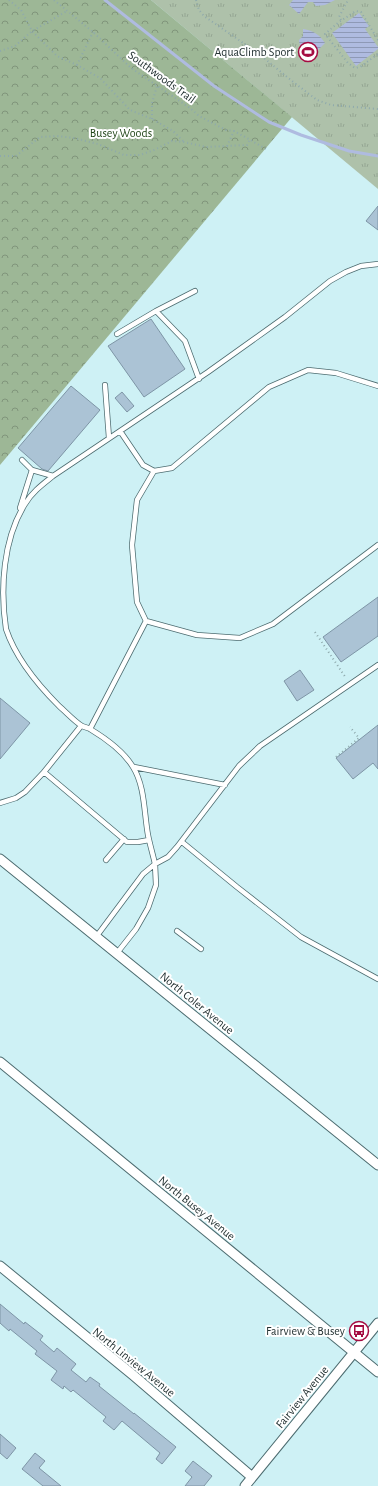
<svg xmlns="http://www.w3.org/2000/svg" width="378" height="1486" viewBox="0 0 378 1486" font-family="'Alegreya Sans',sans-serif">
	<defs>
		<pattern id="grass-tufts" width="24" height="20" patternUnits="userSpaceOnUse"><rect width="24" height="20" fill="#aec1aa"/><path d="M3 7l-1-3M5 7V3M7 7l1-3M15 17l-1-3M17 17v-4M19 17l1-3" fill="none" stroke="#95a693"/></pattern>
		<pattern id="forest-crowns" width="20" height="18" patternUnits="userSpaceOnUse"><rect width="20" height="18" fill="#9db796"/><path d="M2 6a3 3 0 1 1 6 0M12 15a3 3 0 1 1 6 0" fill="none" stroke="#80957b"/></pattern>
		<pattern id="water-rules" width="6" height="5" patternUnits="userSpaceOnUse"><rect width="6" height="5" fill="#afbbe0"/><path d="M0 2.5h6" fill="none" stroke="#8e99b6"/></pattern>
	</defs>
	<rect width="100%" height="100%" fill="#cef1f5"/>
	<path fill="url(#grass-tufts)" d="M151,0H378V189Z"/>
	<path fill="url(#forest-crowns)" d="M0,0H151L292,117L0,465Z"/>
	<path fill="url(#water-rules)" d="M293,0H335L325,5L316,6L313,2H308L299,14L289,5Z
		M359,13L369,26L365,29L378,47V49L356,66L332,33Z
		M303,29C314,31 319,34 325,43L313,55C307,50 299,49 299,40L303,36Z"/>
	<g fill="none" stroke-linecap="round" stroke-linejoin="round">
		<path stroke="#afbbe0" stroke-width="3" d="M105,0L214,86L269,122L301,135L349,151L378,156"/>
	</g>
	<path fill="#abc3d5" stroke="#7e95a6" d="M378,206V230L366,221Z
		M151,319L185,369L144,397L108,346Z
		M71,386L100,410L48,471L42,469L18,448Z
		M122,392L134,406L127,412L115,398Z
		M378,597V636L341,662L323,637Z
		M300,670L314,690L297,701L284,681Z
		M0,698L30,723L0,759Z
		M378,725V769L373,763L353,779L336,758Z
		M0,1304L24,1324L25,1322L43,1336L40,1340L54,1352L57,1348L76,1364L71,1370L86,1382L90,1377L100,1384L99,1386L134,1414V1413L176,1447L162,1464L156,1459L160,1453L122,1421L114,1430L103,1421L106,1417L73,1390L71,1392L64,1386L63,1389L51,1380L57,1371L35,1354L37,1351L10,1329L9,1331L0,1323Z
		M0,1434L16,1448L7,1459L0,1453Z
		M35,1453L45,1461L39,1468L61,1486H43L22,1469Z
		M193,1461L212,1476L204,1486H185L192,1477L185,1471Z"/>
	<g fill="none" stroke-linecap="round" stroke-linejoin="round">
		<g stroke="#4d6c70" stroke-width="6">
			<path id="lane" d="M378,264L361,266L346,272L330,281L285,317L208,372L53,476C43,484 32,492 25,504C3,539 0,589 6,629C16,659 37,684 59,706C66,712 74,721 82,726C85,727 88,728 90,729C105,738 124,752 133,767C145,786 144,813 148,835C150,845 153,855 155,864L168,857L177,847L239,766L260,746L378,665
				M156,311L195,291
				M117,334L156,311L185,341L199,379
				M105,385L109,438
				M120,431L143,465L154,471L172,468L269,387L308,370L336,373L378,386
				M32,470L53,476
				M154,471L137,500L132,545L137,602L146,621L197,635L240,638L273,624L378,545
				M20,508L32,470L22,460
				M81,726L44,772L127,842H138L149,840
				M90,729L146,621
				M134,767L225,785
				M0,803L16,798L25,792L44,772
				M182,842L237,887L301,937L378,979
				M106,860L124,839
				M177,931L201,949
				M96,937L143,874L155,864
				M117,953L136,929L148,908L156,885L155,864"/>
		</g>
		<g stroke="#4d6c70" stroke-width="11">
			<path id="street" d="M0,859L378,1165
				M0,1062L378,1372
				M0,1266L133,1375L252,1477
				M245,1486L378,1323"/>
		</g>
		<path stroke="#8ea9ac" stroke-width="2" stroke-dasharray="1 3" stroke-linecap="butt" d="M9,0L21,10L32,31L57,56L77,65L100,78L130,110L152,119L173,131L184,142
			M54,0L93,32L131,68L190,108L199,116L226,130L234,131L245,137L266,149
			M196,0L199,10L204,16L259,54L292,81L317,100L331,105L378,109
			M341,20L339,17L348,0
			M378,40L361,12L356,11L339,22L325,34L348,63L355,68L360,67L378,54
			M0,51L15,46L32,31L67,11
			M77,65L93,32
			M152,119V103L157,86
			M227,146L234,131
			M0,156H16L40,137L57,136L74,138L98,144L124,155H140L154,150L172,141L184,142L206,147L247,145L250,139
			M315,632L346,678
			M336,757L359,738L350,727"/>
		<use href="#lane" stroke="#fff" stroke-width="4.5"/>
		<use href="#street" stroke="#fff" stroke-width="9"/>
	</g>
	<defs>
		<g id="stadium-ring" transform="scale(1)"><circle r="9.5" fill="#fff" stroke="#a50c41" stroke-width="1.5"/><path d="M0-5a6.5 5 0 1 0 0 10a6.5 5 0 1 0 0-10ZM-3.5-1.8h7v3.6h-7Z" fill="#a50c41"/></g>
		<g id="bus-ring" transform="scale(1)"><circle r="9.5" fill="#fff" stroke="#a50c41" stroke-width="1.5"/><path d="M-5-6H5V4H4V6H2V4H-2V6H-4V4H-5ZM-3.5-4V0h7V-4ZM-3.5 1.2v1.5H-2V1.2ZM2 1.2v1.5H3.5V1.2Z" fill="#a50c41"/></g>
	</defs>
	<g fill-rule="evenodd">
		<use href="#stadium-ring" x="308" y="52"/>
		<use href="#bus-ring" x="359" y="1331"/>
	</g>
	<g text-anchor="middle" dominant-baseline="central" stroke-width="4" stroke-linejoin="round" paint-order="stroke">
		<g font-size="12" fill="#233132" stroke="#fff" text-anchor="end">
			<text x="294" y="52">AquaClimb Sport</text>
			<text x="345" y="1331">Fairview &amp; Busey</text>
		</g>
		<g font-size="12" fill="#233132" stroke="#fff">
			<text transform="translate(162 77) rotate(36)">Southwoods Trail</text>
			<text transform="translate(197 1003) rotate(39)">North Coler Avenue</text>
			<text transform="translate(197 1208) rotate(39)">North Busey Avenue</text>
			<text transform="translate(134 1362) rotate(39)">North Linview Avenue</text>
			<text transform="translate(302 1397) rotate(-51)">Fairview Avenue</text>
		</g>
		<g font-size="12" fill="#214618" stroke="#fff">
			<text x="121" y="133">Busey Woods</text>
		</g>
	</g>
</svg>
